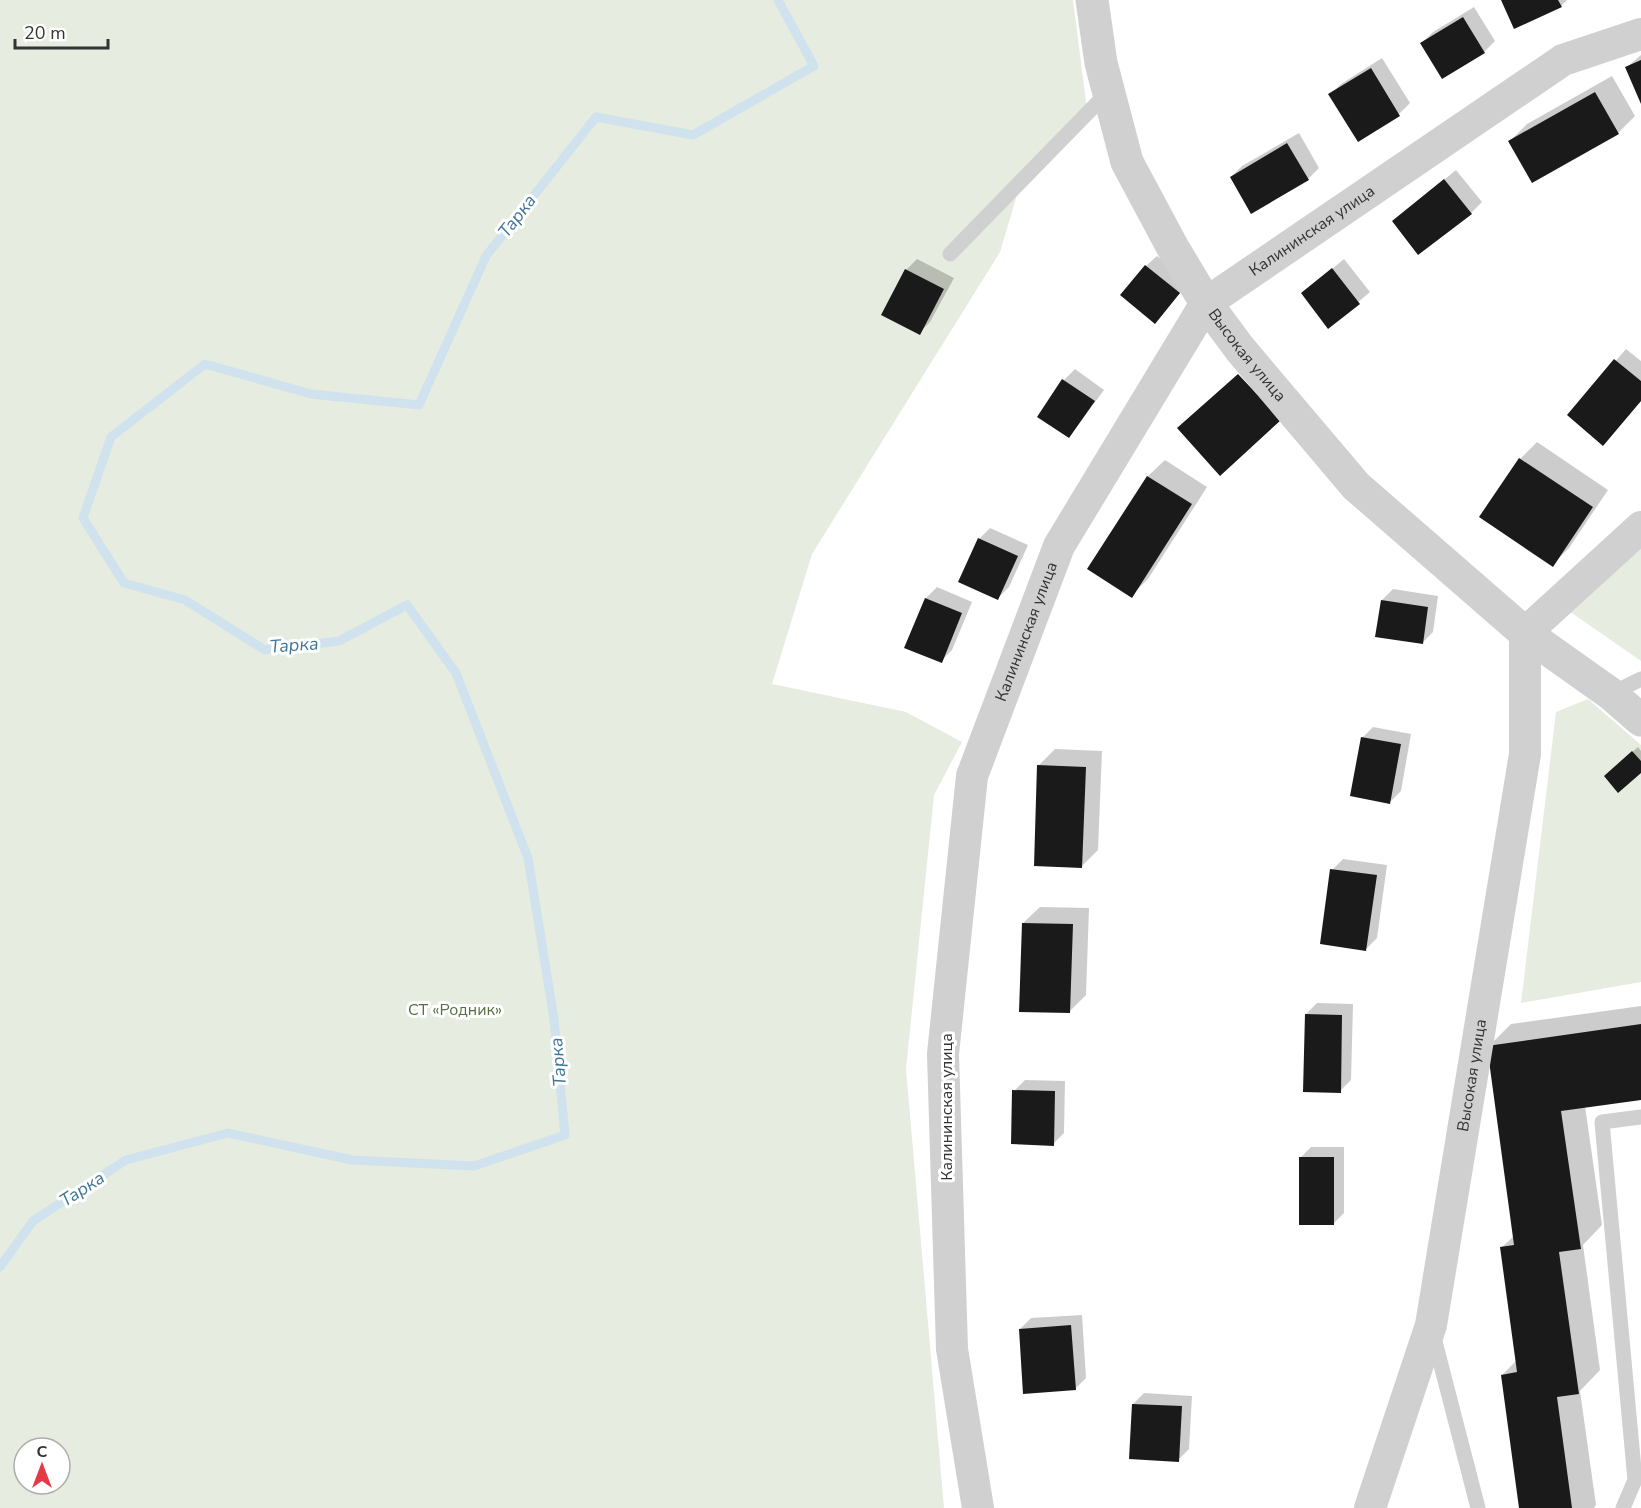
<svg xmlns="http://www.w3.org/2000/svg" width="1641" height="1508" viewBox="0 0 1641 1508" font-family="'Nunito Sans',sans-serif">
	<rect width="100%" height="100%" fill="#fff"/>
	<path fill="#e6ecdf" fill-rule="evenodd" d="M0,0H1073L1087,110L1022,178L1000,252L812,554L772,684L906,712L962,742L934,795L906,1069L944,1508H0ZM24,1448H60V1484H24Z
		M1641,545V661L1566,609Z
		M1588,699L1641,745V982L1521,1003L1556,712Z"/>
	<path fill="#0003" d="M1503,0H1567L1561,6Z
		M1474,7L1495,41L1484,52L1443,77L1422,43L1433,32Z
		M1641,55V100L1627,67Z
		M1382,58L1410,103L1399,114L1359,140L1330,95L1341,84Z
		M1612,76L1635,116L1618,133L1510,141L1527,124Z
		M1299,133L1319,168L1308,179L1231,177L1242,166Z
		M1456,170L1482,202L1471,213L1394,221Z
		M1157,256L1189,282L1155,322L1146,266Z
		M917,259L954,278L930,322L919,333L906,270Z
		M1344,259L1370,292L1329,327L1303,293Z
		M1626,349L1641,361V401L1603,444L1569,415Z
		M1075,369L1104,390L1069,437L1064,380Z
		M1537,442L1608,490L1569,548L1552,565L1481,516L1520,459Z
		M1165,460L1207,487L1148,579L1131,596L1089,568L1148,476Z
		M990,528L1028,545L1009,587L998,598L979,539Z
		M937,587L972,602L952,650L941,661L906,647L926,598Z
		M1393,589L1438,596L1433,632L1422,643L1382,600Z
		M1373,727L1411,734L1401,791L1390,802L1362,738Z
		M1638,747L1641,751V771H1611Z
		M1055,749L1102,751L1098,850L1082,866L1038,766Z
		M1343,859L1387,865L1377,938L1366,949L1332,870Z
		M1040,907L1089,908L1086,995L1069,1012L1023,923Z
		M1317,1003L1353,1004L1351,1080L1340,1091L1306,1014Z
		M1641,1006V1099L1585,1106L1602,1225L1583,1245L1600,1370L1580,1391L1596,1505L1594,1508H1521L1502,1375L1517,1360L1501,1248L1514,1236L1489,1046L1511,1024Z
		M1025,1080L1065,1081L1064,1133L1053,1144L1014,1091Z
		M1311,1147H1344V1213L1333,1224L1300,1158Z
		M1082,1315L1086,1378L1075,1389L1020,1329L1031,1318Z
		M1144,1393L1192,1396L1189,1449L1178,1460L1133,1404Z"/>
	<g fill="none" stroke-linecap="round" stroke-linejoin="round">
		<path stroke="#cfe2ee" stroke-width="9" d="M0,1267L33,1221L126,1160L228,1133L352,1160L474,1166L565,1135L554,1019L528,858L456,673L407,605L339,641L265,650L185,600L124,583L83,518L111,437L205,364L311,394L419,405L486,256L596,117L693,135L814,66L778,0"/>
	</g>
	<path fill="#1a1a1a" d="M1501,0H1558L1562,7L1514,29Z
		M1463,17L1485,53L1442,79L1420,43Z
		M1641,60V104L1625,67Z
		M1371,68L1400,116L1358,142L1328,94Z
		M1595,92L1619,134L1532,183L1508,141Z
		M1287,143L1309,180L1251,214L1230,177Z
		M1444,179L1472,214L1418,255L1392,221Z
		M1145,265L1180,293L1155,324L1120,295Z
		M1332,268L1360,304L1328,329L1301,293Z
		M905,269L944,289L920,335L881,315Z
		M1614,359L1641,381V401L1603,446L1567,415Z
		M1238,374L1281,420L1220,476L1177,428Z
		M1062,379L1095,401L1069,438L1037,417Z
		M1519,458L1593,507L1553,567L1479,517Z
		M1147,476L1192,504L1132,598L1087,569Z
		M978,538L1018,556L998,600L958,582Z
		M925,598L962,613L942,663L904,648Z
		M1381,600L1428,607L1423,644L1375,637Z
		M1361,737L1401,744L1390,804L1350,796Z
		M1632,751L1641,761V773L1618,793L1604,776Z
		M1037,765L1086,767L1082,868L1034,866Z
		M1330,869L1377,875L1366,951L1320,944Z
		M1022,923L1073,924L1070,1013L1019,1012Z
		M1305,1014L1342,1015L1341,1093L1303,1092Z
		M1641,1024V1100L1561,1111L1581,1249L1559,1252L1579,1394L1557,1397L1572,1508H1519L1501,1375L1517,1372L1500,1247L1514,1245L1487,1046Z
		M1012,1090L1055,1091L1054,1146L1011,1144Z
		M1299,1157H1334V1225H1299Z
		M1071,1325L1076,1390L1023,1394L1019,1329Z
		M1132,1404L1182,1406L1179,1462L1129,1459Z"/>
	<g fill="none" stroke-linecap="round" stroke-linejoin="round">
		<path stroke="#d0d0d0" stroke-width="15" d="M950,254L1108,92
			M1611,694L1641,679
			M1433,1334L1478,1508
			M1623,1508L1635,1480L1602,1122L1641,1117"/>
		<g stroke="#d0d0d0" stroke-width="32">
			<path id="s1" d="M978,1508L952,1349L943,1054L972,776L1059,546L1206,303L1563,60L1641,34"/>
			<path id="s2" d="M1370,1508L1431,1325L1525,754V633L1641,527"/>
		</g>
		<path stroke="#d0d0d0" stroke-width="33" id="s3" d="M1092,0L1101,63L1127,162L1173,248L1206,303L1240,349L1356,486L1525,633L1611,694L1641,720"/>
	</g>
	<g text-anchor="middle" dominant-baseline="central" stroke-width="6" stroke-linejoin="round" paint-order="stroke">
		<g font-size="16" fill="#333" stroke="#fff">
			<text stroke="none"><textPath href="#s1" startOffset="1394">Калининская улица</textPath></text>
			<text stroke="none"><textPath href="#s3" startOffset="394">Высокая улица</textPath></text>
			<text stroke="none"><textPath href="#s1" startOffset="890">Калининская улица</textPath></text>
			<text stroke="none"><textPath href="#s2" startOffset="446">Высокая улица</textPath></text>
			<text transform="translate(947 1107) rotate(-90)">Калининская улица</text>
		</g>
		<g font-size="16" fill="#56703f" stroke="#fff">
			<text x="455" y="1010">СТ «Родник»</text>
		</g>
		<g font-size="18" font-style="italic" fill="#3f7597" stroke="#fff">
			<text transform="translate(517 216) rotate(-52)">Тарка</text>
			<text transform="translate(294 645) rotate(-4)">Тарка</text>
			<text transform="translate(558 1062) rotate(-95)">Тарка</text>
			<text transform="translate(82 1189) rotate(-33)">Тарка</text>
		</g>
	</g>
	<g transform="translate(42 1466)"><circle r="28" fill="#ffffff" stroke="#adadad" stroke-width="1.5"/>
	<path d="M0-4.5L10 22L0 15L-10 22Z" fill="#e63946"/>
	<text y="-9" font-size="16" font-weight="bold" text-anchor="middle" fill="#333333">С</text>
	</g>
	<path d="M15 39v9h93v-9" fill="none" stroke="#333333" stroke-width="3"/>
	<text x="24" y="39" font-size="18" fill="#333333" stroke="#ffffff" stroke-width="4.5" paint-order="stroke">20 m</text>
</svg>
